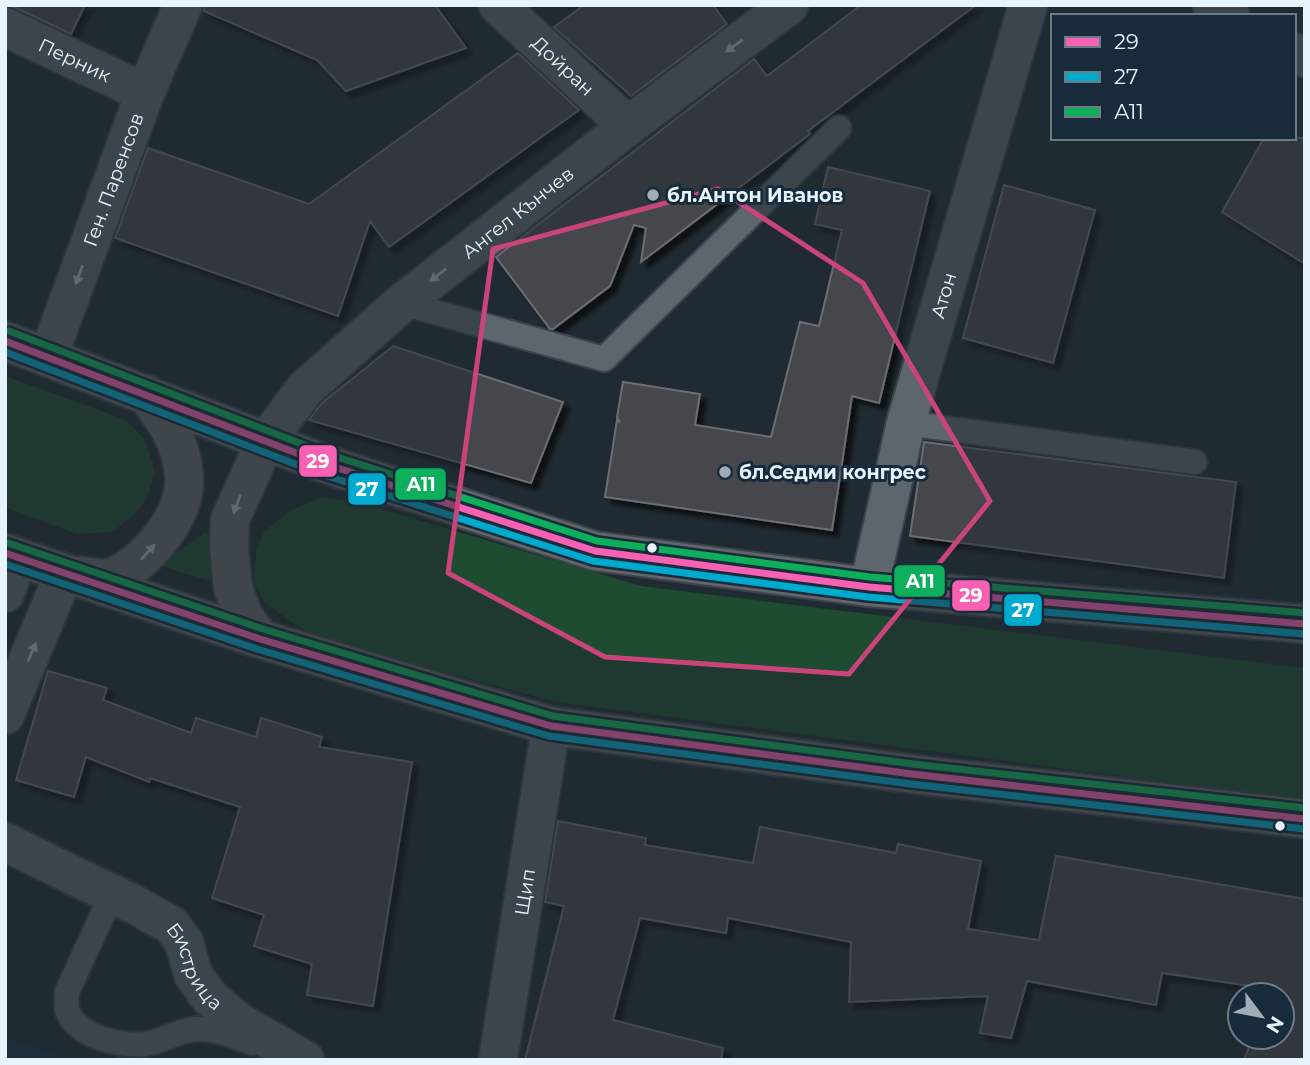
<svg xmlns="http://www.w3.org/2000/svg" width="1310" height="1065" viewBox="0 0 1310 1065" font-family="Montserrat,sans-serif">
	<defs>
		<filter id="shadow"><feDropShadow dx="6" dy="6" stdDeviation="2" flood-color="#0009"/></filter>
	</defs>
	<rect width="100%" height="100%" fill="#202a32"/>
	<path fill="#1a3143" d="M5,1038L76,1060H5Z"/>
	<path fill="#1e4c31" d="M5,376L126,420L145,440L155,472L147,498L134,515L112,532L77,534L5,507Z
		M325,497L367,505L641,586L1305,668V800L556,702L314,637L265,603L254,582L256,551L264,532L291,510Z
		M207,531L213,582L159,565Z"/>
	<path fill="#44464d" stroke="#6b6d75" stroke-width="2" filter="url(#shadow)" d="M5,5H85L71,34L14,7Z
		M204,5H435L466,48L346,91L317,60L204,11Z
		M584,5H713L727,24L631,96L554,27Z
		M861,5H976L808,131L810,134L641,262L646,228L634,225L610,286L553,329H550L496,257L754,59L767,76Z
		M518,53L579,110L389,247L370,221L338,316L115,238L148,148L309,204Z
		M1264,138H1305V264L1222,212Z
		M828,167L930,191L879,403L852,396L832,530L605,497L617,420L620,422L617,417L623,382L700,394L695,425L771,437L800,322L819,326L842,230L815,224Z
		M1004,185L1095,210L1053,363L963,338Z
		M393,346L563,402L531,483L309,420L321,404Z
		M924,442L1236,482L1224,578L910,536Z
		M48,671L107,688L103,700L191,733L196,718L256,737L261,718L322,737L319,747L412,762L373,1006L307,995L312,964L254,946L264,915L212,898L240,807L150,778L149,782L86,757L74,797L16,780Z
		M558,821L646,838L645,845L753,863L760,827L896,853L898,844L981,861L968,929L1039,940L1056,856L1305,899V1060H1244L1253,1037H1282V995H1269L1271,989L1162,973L1156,1005L1027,981L1011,1038L980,1033L988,996L849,1002L851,942L728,918L726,933L640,918L613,1020L723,1048L721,1060H525L564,906L545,902Z"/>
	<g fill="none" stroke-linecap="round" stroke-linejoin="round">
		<g stroke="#3c444a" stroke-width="28">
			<path id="lane" d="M402,303L604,359L839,128
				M906,423L1195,462
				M112,894L67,992C67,997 66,1004 67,1009C74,1037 126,1049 150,1043C165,1040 180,1030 196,1029C216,1028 235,1037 253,1043"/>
		</g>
		<g stroke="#3c444a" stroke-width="42">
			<g id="street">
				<path id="s1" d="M498,5L628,126"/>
				<path d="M1212,5L1230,16"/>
				<path id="s2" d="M5,27L145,93"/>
				<path d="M1294,52L1305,58"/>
				<path id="s3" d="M48,357L145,93L183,5"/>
				<path id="s4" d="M265,442L305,389L402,303L628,126L789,5"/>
				<path id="s5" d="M869,587L906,423L1028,5"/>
				<path d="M5,593L18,558"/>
				<path d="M5,715L64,574"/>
				<path id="s6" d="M5,842L137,906L171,925L184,942L193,974L209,997L240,1023L305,1060"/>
				<path id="s7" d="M498,1060L551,726"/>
			</g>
		</g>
		<g stroke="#3c444a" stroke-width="42">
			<path id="primary" d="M5,341L325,464L595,551L869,587L1305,624
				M5,553L260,639L551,726L912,774L1305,819
				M80,576C90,577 104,580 113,577C147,563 187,515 184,476C182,442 165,420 146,394
				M260,639L244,617L233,588L229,548L230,520L265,442"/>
		</g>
		<use href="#lane" stroke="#5d666c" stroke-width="24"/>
		<use href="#street" stroke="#5d666c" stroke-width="38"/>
		<use href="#primary" stroke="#62666a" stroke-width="38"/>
		<g stroke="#182b3a" stroke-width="12">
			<path id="bus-1" d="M5,341L325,464L595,551L869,587L1305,624
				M5,553L260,639L551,726L912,774L1305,819"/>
		</g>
		<g stroke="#182b3a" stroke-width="12">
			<path id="bus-2" d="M5,352L321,474L593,561L868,597L1304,634
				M5,564L257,649L549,736L911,784L1304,829"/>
		</g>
		<g stroke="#182b3a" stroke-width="12">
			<path id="bus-3" d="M9,331L328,454L597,541L870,577L1305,613
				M8,543L263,629L553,716L913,764L1305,808"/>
		</g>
		<use href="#bus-1" stroke="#f860b3" stroke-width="7"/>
		<use href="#bus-2" stroke="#00a9ce" stroke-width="7"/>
		<use href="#bus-3" stroke="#0daf5c" stroke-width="7"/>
	</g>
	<defs><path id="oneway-solid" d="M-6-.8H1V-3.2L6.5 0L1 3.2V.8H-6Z" transform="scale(1.75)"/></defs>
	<g fill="#a9b4bc">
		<use href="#oneway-solid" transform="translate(734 46) rotate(143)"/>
		<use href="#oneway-solid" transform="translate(79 275) rotate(110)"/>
		<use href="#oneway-solid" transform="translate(438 275) rotate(142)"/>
		<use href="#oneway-solid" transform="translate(32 652) rotate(-67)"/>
	</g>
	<g fill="#abb4bb">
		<use href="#oneway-solid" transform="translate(237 504) rotate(111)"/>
		<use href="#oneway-solid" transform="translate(148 552) rotate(-48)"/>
	</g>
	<path d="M0 0H1310V1065H0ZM718,189L863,283L990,501L849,674L605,657L448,573L493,249Z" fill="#202a32" fill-opacity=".55" fill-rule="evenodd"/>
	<path fill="none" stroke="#c9447b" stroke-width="5" stroke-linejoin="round" d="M718,189L863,283L990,501L849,674L605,657L448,573L493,249Z"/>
	<g fill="#a1adb6" stroke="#182b3a" stroke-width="2.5">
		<circle cx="653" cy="195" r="7"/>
		<circle cx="725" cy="472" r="7"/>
	</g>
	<g fill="#e7f3fd" stroke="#182b3a" stroke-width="2.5">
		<circle cx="652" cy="548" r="6"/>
		<circle cx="1280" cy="826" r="6"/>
	</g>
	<g text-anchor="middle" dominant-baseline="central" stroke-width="6" stroke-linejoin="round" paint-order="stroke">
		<g font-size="19" fill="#e7f3fd" stroke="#182b3a">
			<text stroke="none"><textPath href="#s2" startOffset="77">Перник</textPath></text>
			<text stroke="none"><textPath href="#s1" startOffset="89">Дойран</textPath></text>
			<text stroke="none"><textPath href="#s3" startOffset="189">Ген. Паренсов</textPath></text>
			<text stroke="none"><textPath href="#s4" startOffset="343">Ангел Кънчев</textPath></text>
			<text stroke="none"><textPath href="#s5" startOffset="301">Атон</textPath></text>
			<text stroke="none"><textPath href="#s7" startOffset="170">Щип</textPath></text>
			<text stroke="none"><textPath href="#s6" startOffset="234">Бистрица</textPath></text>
		</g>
		<g font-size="19" font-weight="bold" fill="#e7f3fd" stroke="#182b3a" text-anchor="start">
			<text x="667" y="195">бл.Антон Иванов</text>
			<text x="739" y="472">бл.Седми конгрес</text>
		</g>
	</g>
	<g stroke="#182b3a" stroke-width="2.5">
		<rect x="298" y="444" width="40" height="34" rx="7" fill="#f860b3"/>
		<rect x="394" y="467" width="53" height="34" rx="7" fill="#0daf5c"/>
		<rect x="347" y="472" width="40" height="34" rx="7" fill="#00a9ce"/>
		<rect x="893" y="564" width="53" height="34" rx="7" fill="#0daf5c"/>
		<rect x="951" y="579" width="40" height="33" rx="7" fill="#f860b3"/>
		<rect x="1003" y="593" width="40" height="34" rx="7" fill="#00a9ce"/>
	</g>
	<g font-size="19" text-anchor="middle" font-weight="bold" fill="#fff">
		<text x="318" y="468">29</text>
		<text x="421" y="491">А11</text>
		<text x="367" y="496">27</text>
		<text x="920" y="588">А11</text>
		<text x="971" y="602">29</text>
		<text x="1023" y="617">27</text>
	</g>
	<rect width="1310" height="1065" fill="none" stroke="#e7f3fd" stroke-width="14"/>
	<rect x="1051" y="14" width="245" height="126" fill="#182b3a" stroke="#6b7b88" stroke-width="2"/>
	<rect x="1065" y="37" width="35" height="10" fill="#f860b3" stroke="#6b7b88" stroke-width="2"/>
	<text x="1114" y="49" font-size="21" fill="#e7f3fd">29</text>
	<rect x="1065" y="72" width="35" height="10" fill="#00a9ce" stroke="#6b7b88" stroke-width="2"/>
	<text x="1114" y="84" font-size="21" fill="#e7f3fd">27</text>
	<rect x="1065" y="107" width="35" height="10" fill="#0daf5c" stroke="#6b7b88" stroke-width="2"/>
	<text x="1114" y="119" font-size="21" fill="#e7f3fd">А11</text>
	<g transform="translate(1261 1016) rotate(122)"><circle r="33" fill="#182b3a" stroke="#6b7b88" stroke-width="2"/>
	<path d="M0-5L12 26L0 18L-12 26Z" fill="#a1adb6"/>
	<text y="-10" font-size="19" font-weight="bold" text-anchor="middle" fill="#e7f3fd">N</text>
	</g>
</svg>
